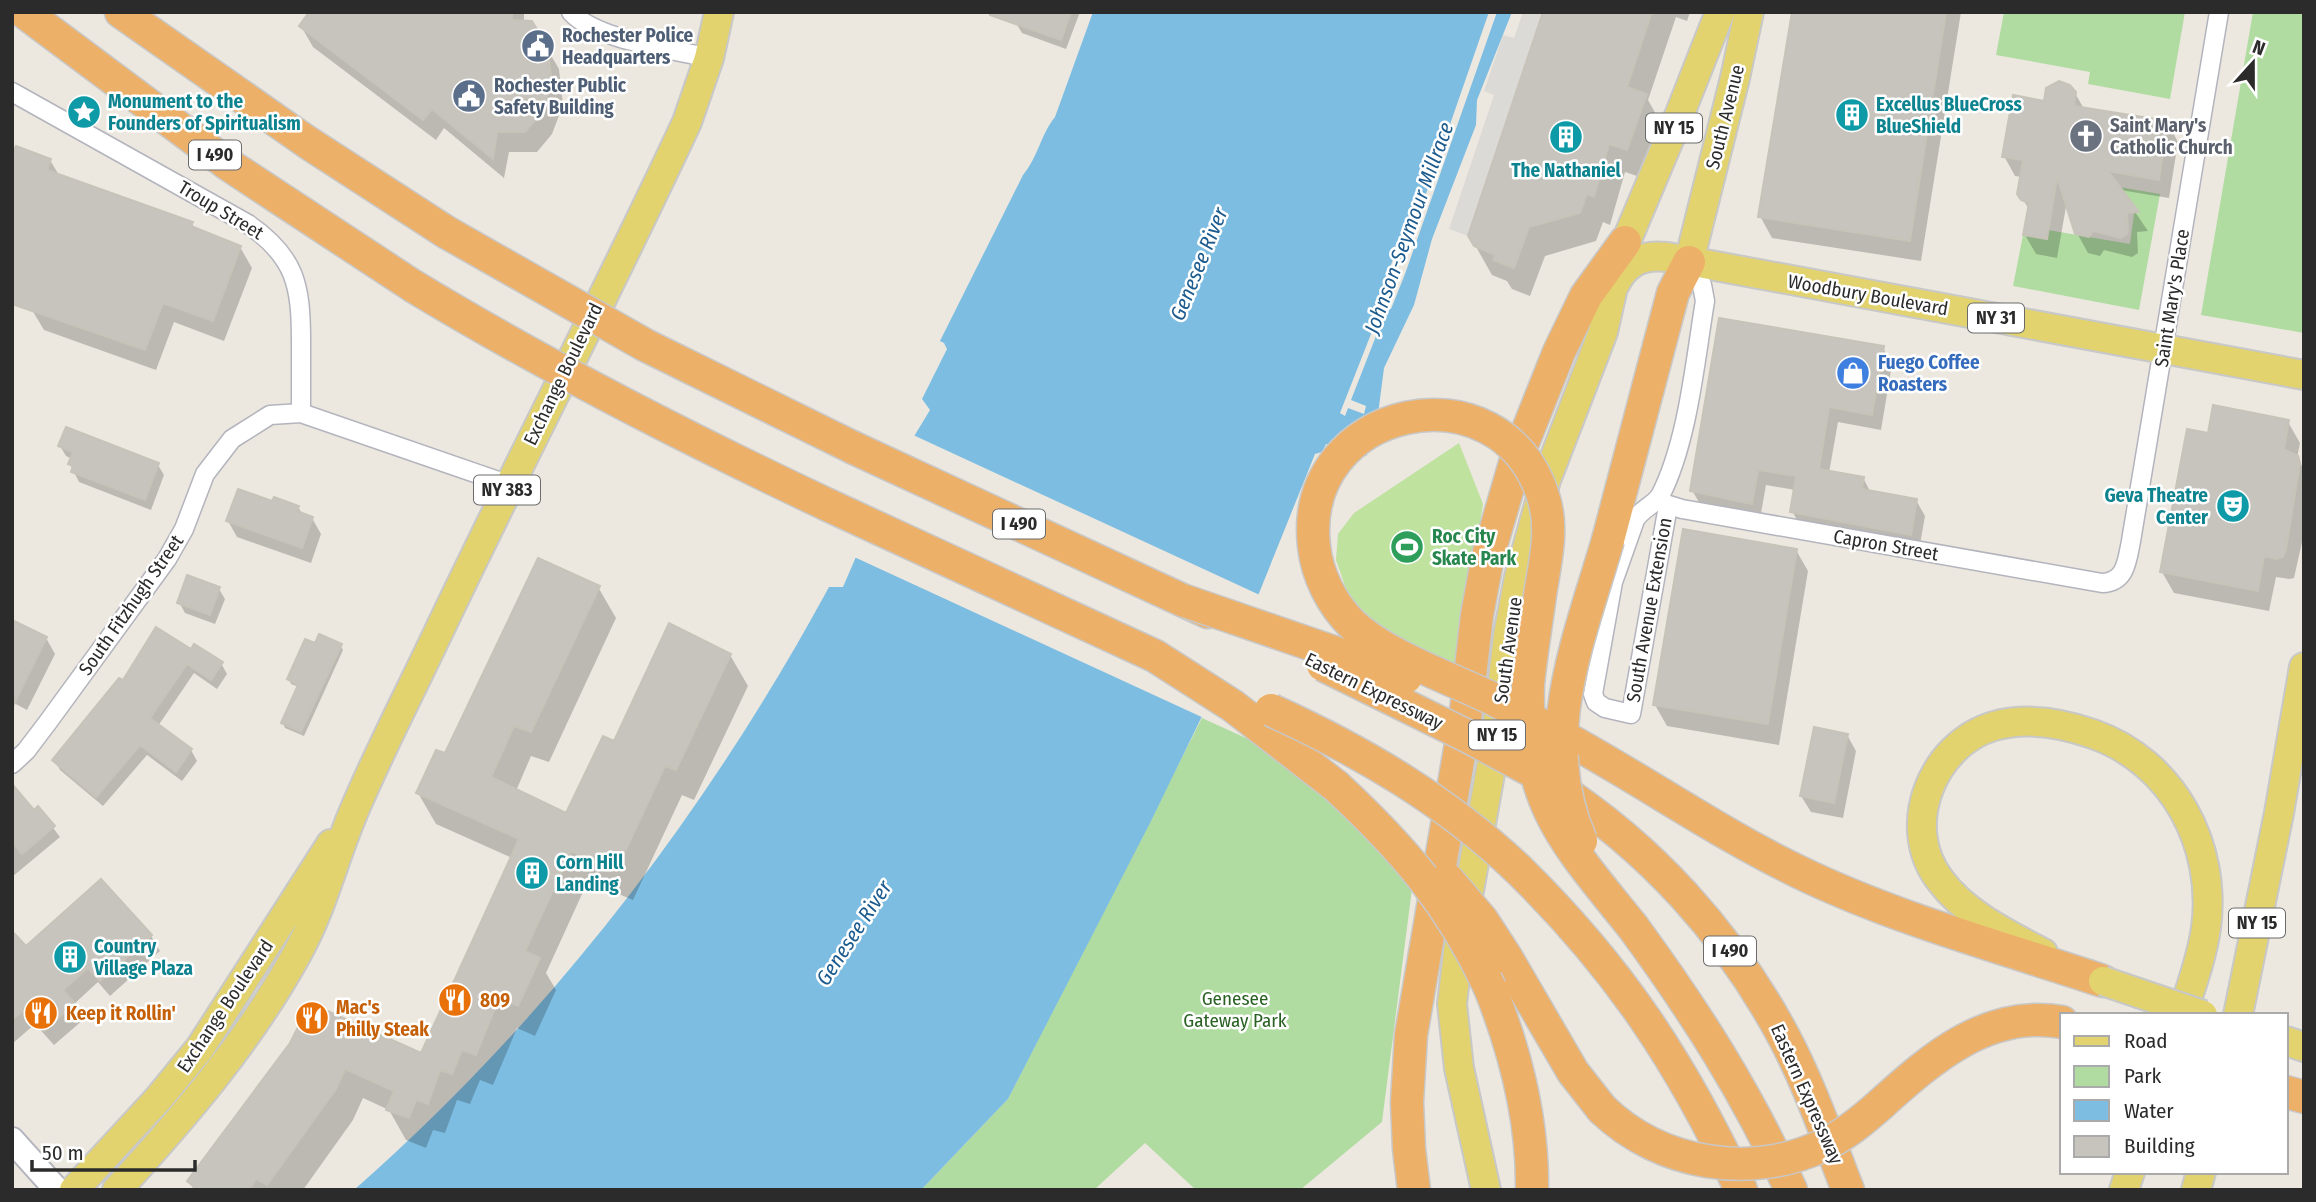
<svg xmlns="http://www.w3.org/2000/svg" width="2316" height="1202" viewBox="0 0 2316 1202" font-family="'Fira Sans Condensed',sans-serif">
	<rect width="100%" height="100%" fill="#ece8df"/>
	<path fill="#b0dca2" d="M2004,12H2185L2170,99L2088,84L2090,72L1996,55Z
		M2253,12H2304V333L2201,315Z
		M2084,181L2160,194L2139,310L2013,286L2023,235L2047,239L2048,230L2130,244L2135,206L2130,200L2082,192Z
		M1202,718L1259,744L1295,771L1375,841L1413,881L1382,1122L1300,1190H1196L1145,1143L1094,1190H921L1008,1099Z"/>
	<path fill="#bfe29f" d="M1459,443L1483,504L1457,667L1379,632L1350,600L1336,560L1338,534L1354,513Z"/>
	<path fill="#dcdad6" d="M1523,12H1543L1468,236L1449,229L1494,95L1484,91L1503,35L1514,38Z"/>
	<path fill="#7ebde2" d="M1093,12H1489L1403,260L1394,257L1376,303L1382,306L1340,413L1345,416L1348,408L1364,414L1366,406L1351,400L1387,308L1391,309L1405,274L1497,12H1512L1477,100L1476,125L1432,239L1414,305L1384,368L1374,445L1366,456L1351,455L1326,444L1322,452L1315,454L1245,628L1151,821L1008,1099L921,1190H354C548,1019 706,814 829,587H843L893,471L930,410L922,399L947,349L944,343L940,341L1023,175C1038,157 1041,134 1055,117Z"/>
	<path fill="#ece8df" d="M911,434L1262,596L1249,629L1206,719L852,556L890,469Z"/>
	<path fill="#0003" d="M312,12H524V22L546,47L559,69L563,105L552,134L537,152H509L504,178L444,128L436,140L313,47L301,26Z
		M1019,12H1080L1066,49L1022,33L1016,23Z
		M1545,12H1690L1687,21L1676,17L1648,100L1662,125L1643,178L1625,172L1610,225L1603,222L1596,241L1545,256L1530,296L1512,289L1507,281L1492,275L1475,245Z
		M1794,12H1961L1921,261L1772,238L1760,216Z
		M2075,93L2084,109L2167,122L2178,142L2169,198L2120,190L2148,231L2137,232L2138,253L2132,257L2104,250L2100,256L2088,253L2077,233L2067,201L2057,258L2036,254L2025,235L2030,211L2019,193L2022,177L2015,176L2004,156L2045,103Z
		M12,160H50L60,177L192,224L195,230L240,247L252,268L224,341L174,322L156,370L44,330L32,310Z
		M1883,348L1892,364L1881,430L1838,422L1829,473L1863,478L1871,493L1916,500L1925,516L1919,550L1801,527L1792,511L1795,490L1766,485L1760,519L1701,506L1692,490Z
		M2288,422L2300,443L2297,458L2304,469V533L2294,578L2289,579L2276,577L2269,611L2174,593L2162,572L2209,435Z
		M60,446L158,465L164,475L151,510L79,482L70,464L72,459L66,456Z
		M273,503L298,507L303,515L312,518L321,534L311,563L237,537L228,521Z
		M1796,550L1808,571L1779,745L1667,726L1655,705Z
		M598,587L616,618L549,762L531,756L516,791L567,815L615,743L730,655L748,686L694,800L682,795L633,900L588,881L546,973L556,990L535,1036L517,1028L493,1085L480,1080L470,1104L457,1100L445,1133L433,1130L426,1148L406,1140L389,1110L363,1098L353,1120L303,1190H194L189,1181L292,1044L422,1055L512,858L436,824L418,793L446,756Z
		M219,589L225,599L215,624L185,613L179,602Z
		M46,638L55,654L27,710L12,702Z
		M340,645L343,650L304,736L285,728L283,723L299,687L291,684L289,679L316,646Z
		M191,652L221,663L227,674L217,689L194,673L158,726L191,750L197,761L182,781L147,755L103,806L60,770L55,760L123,683Z
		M1847,735L1856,751L1843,818L1811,812L1801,796Z
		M12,802L33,812L38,808L60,837L12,877Z
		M151,936L160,951L110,996L98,982L74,1004L83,1020L54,1045L35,1024L12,1044V991L26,948Z"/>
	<path fill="#c7c4be" stroke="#c7c3b9" stroke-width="2" d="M309,12H512V20L532,21L547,46L552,83L541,113L525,132H497L493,159L432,109L423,120L299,26Z
		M990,12H1071L1061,40L990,15Z
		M1543,12H1652L1627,87L1647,94L1627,150L1609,144L1594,197L1587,194L1580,213L1529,227L1514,268L1493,260L1495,255L1474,246L1468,236Z
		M1792,12H1946L1910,241L1758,217Z
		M2059,81L2070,85L2076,92L2074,106L2168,121L2159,180L2108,171L2139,212L2127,213L2128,233L2121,238L2093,231L2089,237L2075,234L2057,177L2047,239L2023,235L2029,203L2021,200L2017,194L2023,160L2002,157L2013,95L2044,101L2046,88Z
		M16,146L51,159L47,170L193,222L191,226L241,246L213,321L163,303L145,350L12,304V155Z
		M1719,318L1884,346L1872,415L1829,407L1819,469L1864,477L1862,489L1917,499L1911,535L1790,512L1796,476L1758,470L1752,504L1690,491Z
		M2213,405L2289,420L2284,449L2298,456L2300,463L2286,549L2283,557L2276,559L2264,556L2258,591L2160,572L2187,429L2208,433Z
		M66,427L159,463L145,500L71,472L73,466L68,464L73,452L58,446Z
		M238,489L272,501L274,497L299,506L297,511L313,517L302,548L226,521Z
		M1683,529L1797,549L1768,724L1653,705Z
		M538,558L600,586L531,732L514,726L491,777L566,813L603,736L614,741L669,623L731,654L676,770L665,766L616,871L571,851L525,951L540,958L518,1006L499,998L476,1055L462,1050L452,1074L440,1070L428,1104L416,1100L409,1118L386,1110L394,1091L345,1069L336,1089L267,1185L256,1179L249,1190H198L187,1181L290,1043L310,1003L421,1053L519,839L416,793L436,750L445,753Z
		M187,575L220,587L210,615L177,603Z
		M12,620L47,637L12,708Z
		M156,627L191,649L194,644L223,662L211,680L187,664L150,718L192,749L176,772L140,745L96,797L52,760L119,678L123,680Z
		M319,634L342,644L301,732L281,723L298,685L287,679L305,639L315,643Z
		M1814,727L1848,734L1834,803L1800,796Z
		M12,784L34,810L38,806L55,826L22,854L12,842Z
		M101,879L152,935L100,981L88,968L63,990L75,1003L44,1031L25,1009L12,1020V931L26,946Z"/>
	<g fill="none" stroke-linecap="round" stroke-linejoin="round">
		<g stroke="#b3b4bd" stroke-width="21">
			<path id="street" d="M571,12C596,40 672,49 709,58
				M12,92L248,224C296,257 301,286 301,342C301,365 301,389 301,413
				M1656,501L1682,509L2102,583C2126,582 2127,561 2131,541L2219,12
				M1668,506L1631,714L1605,708L1596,702L1593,694L1613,582L1635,520C1641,509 1653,506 1660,496C1688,442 1695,361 1705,301L1702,285L1689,262
				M12,764L26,751L48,722L167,559L184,529L205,474L232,439L270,415L301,413L510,485"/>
		</g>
		<g stroke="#b3b4bd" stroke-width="28">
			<path id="secondary" d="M12,1140L57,1190"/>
		</g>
		<g stroke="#c8c8c8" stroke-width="32">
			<path id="primary" d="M1689,262L1735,78L1749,12
				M1615,284C1626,262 1643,254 1667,257L2304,375
				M2043,953C2007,934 1965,914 1940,880C1899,827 1932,744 1994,726C2027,717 2062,723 2093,734C2173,762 2217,845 2206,928C2202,957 2191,987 2182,1015
				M2238,1015L2279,813L2304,667
				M2286,1041L2304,1047
				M74,1190L159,1098L200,1048L331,844
				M117,1190C185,1116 250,1040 298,952C324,905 335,853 357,804C382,746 411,690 438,633C519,462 607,294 687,122L709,58L719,12
				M1486,1190L1459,1068L1452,1004L1458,952L1496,740L1508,635L1519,577L1546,480L1603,332L1620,256L1679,116L1720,12
				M2124,1190L2130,1172
				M2196,1190L2201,1172"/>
		</g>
		<g stroke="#c8c8c8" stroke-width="35">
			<path id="highway" d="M24,12L229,165L413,286
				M121,12L307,142L446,232
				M854,448L1208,612
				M828,505L1155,656L1233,706L1336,786
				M1608,540L1673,293L1689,262
				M1571,741C1647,783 1719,833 1797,871C1893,918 2001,947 2103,981
				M1552,784C1650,847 1729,934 1784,1037C1810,1086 1828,1139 1848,1190
				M1518,869C1619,968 1681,1062 1741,1190
				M1633,927C1696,1013 1747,1093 1791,1190
				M1506,957L1573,1072L1602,1109
				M1490,988C1516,1053 1533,1120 1532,1190
				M2286,1092L2304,1097
				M1881,1104C1932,1058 1988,1009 2062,1022
				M1414,1190L1409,1149L1407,1102L1411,1035L1465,720L1477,615L1488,556L1516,460L1559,352L1586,296L1625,242"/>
		</g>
		<use href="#street" stroke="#fff" stroke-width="18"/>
		<use href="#secondary" stroke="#fff" stroke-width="24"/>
		<use href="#primary" stroke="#e2d36e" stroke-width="28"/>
		<use href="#highway" stroke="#edb069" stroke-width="32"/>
		<g stroke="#c8c8c8" stroke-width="32" stroke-linecap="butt">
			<path id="primary-bridge" d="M2103,981L2203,1015"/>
		</g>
		<g stroke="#c8c8c8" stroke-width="35" stroke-linecap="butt">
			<path id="highway-bridge" d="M446,232L645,345L854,448
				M413,286C547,367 686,438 828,505
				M1185,601L1406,677
				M1323,665L1469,737L1534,772
				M1271,710C1361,751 1445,800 1518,869
				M1571,741L1493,699C1450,678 1388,657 1353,625C1332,605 1317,575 1314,546C1298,405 1500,362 1543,496C1554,528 1545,562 1540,595C1536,625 1531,654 1528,684C1525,803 1563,840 1633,927
				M1336,786C1404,849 1451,904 1490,988
				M1581,841C1536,739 1579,640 1608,540
				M1447,879L1482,920L1506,957
				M1602,1109C1660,1165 1751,1180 1824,1145C1845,1135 1863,1120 1881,1104"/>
		</g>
		<use href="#primary-bridge" stroke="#e2d36e" stroke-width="28"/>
		<use href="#highway-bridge" stroke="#edb069" stroke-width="32"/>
	</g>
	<defs>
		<g id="civic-disc" transform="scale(1.75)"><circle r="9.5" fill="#5c6f8a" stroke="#fff"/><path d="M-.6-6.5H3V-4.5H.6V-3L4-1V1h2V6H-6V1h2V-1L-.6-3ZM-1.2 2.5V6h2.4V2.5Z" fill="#fff"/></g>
		<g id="sight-disc" transform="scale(1.75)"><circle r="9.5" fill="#0f9aa8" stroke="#fff"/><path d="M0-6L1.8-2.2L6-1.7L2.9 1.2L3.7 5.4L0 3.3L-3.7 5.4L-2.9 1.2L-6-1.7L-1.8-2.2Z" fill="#fff"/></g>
		<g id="building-disc" transform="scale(1.75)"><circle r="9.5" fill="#0f9aa8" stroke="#fff"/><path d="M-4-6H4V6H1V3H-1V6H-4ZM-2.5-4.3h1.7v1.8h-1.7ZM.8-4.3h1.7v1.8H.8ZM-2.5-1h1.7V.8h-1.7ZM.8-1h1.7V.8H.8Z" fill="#fff"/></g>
		<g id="church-disc" transform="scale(1.75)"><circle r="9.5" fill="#6b7280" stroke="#fff"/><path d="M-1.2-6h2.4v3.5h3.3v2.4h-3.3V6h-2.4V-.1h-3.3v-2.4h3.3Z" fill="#fff"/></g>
		<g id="shop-disc" transform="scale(1.75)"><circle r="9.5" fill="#3f7fe0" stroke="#fff"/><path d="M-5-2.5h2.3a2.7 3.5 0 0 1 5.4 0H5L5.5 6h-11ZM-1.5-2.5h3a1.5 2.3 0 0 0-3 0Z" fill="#fff"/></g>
		<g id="theatre-disc" transform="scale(1.75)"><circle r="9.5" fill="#0f9aa8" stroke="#fff"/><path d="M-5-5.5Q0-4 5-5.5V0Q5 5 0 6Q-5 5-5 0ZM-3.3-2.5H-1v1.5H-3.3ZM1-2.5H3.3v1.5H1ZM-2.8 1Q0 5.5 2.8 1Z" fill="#fff"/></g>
		<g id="stadium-disc" transform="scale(1.75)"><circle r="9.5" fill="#2e9e5b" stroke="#fff"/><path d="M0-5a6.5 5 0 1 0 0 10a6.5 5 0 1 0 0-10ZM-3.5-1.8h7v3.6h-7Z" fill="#fff"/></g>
		<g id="restaurant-disc" transform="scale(1.75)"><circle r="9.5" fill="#e8710a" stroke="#fff"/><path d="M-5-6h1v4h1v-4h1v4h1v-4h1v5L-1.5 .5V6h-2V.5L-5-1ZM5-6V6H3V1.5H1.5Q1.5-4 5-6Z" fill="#fff"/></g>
	</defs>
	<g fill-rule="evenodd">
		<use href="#civic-disc" x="538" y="46"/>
		<use href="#civic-disc" x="469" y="96"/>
		<use href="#sight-disc" x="84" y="112"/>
		<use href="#building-disc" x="1852" y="115"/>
		<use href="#church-disc" x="2086" y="136"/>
		<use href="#building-disc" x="1566" y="137"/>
		<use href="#shop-disc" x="1853" y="373"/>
		<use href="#theatre-disc" x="2233" y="506"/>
		<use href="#stadium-disc" x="1407" y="547"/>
		<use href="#building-disc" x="532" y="873"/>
		<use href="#building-disc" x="70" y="957"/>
		<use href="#restaurant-disc" x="455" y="1000"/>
		<use href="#restaurant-disc" x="41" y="1013"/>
		<use href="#restaurant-disc" x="312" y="1018"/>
	</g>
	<g text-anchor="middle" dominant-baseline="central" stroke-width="5" stroke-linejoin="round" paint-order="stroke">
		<g fill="#fff" stroke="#6b6b6b" stroke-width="2">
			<rect x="1646" y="113.5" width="56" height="29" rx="5"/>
			<rect x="189" y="140.5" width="52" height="29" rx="5"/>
			<rect x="1968" y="303.5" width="56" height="29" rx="5"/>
			<rect x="474" y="475.5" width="66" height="29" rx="5"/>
			<rect x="993" y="509.5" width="52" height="29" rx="5"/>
			<rect x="1469" y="720.5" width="56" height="29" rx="5"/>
			<rect x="2229" y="908.5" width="56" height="29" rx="5"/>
			<rect x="1704" y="936.5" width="52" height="29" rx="5"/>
		</g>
		<g font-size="18" font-weight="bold" fill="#2b2b2b">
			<text x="1674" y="128">NY 15</text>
			<text x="215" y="155">I 490</text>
			<text x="1996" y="318">NY 31</text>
			<text x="507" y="490">NY 383</text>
			<text x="1019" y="524">I 490</text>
			<text x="1497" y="735">NY 15</text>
			<text x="2257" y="923">NY 15</text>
			<text x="1730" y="951">I 490</text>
		</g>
		<g font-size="19" font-weight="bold" fill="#4e5e75" stroke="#fff" text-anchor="start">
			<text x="562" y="35">Rochester Police<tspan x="562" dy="22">Headquarters</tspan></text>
			<text x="494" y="85">Rochester Public<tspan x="494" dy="22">Safety Building</tspan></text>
		</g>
		<g font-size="19" font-weight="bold" fill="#0d838f" stroke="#fff" text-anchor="start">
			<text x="108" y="101">Monument to the<tspan x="108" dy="22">Founders of Spiritualism</tspan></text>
			<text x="1876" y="104">Excellus BlueCross<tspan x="1876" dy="22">BlueShield</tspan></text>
			<text x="1566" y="170" text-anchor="middle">The Nathaniel</text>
			<text x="2208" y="495" text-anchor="end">Geva Theatre<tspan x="2208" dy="22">Center</tspan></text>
			<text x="556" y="862">Corn Hill<tspan x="556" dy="22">Landing</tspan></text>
			<text x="94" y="946">Country<tspan x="94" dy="22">Village Plaza</tspan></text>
		</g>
		<g font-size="19" fill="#2b2b2b" stroke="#fff">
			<text transform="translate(1725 117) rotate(-76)">South Avenue</text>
			<text transform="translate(221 210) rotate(31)">Troup Street</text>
			<text transform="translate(1868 295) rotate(10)">Woodbury Boulevard</text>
			<text transform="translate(2172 298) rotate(-81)">Saint Mary's Place</text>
			<text transform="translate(563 374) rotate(-64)">Exchange Boulevard</text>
			<text transform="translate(1886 545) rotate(10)">Capron Street</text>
			<text transform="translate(131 605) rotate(-55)">South Fitzhugh Street</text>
			<text transform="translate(1649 610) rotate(-80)">South Avenue Extension</text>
			<text transform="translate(1508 650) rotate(-82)">South Avenue</text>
			<text transform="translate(1374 691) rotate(26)">Eastern Expressway</text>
			<text transform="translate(225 1006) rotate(-56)">Exchange Boulevard</text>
			<text transform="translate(1807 1094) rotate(66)">Eastern Expressway</text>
		</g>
		<g font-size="19" font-weight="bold" fill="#5b616d" stroke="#fff" text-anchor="start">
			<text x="2110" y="125">Saint Mary's<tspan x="2110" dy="22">Catholic Church</tspan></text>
		</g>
		<g font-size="19" font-weight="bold" fill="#366cbe" stroke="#fff" text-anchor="start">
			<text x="1878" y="362">Fuego Coffee<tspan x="1878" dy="22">Roasters</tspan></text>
		</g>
		<g font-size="19" font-weight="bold" fill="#27864d" stroke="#fff" text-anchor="start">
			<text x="1432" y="536">Roc City<tspan x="1432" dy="22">Skate Park</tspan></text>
		</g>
		<g font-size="19" fill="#296123" stroke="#fff">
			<text x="1235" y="998">Genesee<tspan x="1235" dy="22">Gateway Park</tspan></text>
		</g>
		<g font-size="19" font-weight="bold" fill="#c56008" stroke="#fff" text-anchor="start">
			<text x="480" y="1000">809</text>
			<text x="336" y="1007">Mac's<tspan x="336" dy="22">Philly Steak</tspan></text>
			<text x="66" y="1013">Keep it Rollin'</text>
		</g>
		<g font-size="21" font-style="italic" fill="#1c5b8e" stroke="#fff">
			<text transform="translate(1409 228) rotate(-70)">Johnson-Seymour Millrace</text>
			<text transform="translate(1199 264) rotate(-68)">Genesee River</text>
			<text transform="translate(854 933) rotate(-57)">Genesee River</text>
		</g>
	</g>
	<rect width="2316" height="1202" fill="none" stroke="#2b2b2b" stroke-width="28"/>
	<rect x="2060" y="1013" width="228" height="161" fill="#ffffff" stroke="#aaaaaa" stroke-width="2"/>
	<rect x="2074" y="1036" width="35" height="10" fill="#e2d36e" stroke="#aaaaaa" stroke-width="2"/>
	<text x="2124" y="1048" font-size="21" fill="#2b2b2b">Road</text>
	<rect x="2074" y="1066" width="35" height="21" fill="#b0dca2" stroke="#aaaaaa" stroke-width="2"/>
	<text x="2124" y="1083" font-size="21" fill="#2b2b2b">Park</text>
	<rect x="2074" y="1100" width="35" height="21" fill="#7ebde2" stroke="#aaaaaa" stroke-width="2"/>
	<text x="2124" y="1118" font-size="21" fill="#2b2b2b">Water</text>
	<rect x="2074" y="1136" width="35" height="21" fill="#c7c4be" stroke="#aaaaaa" stroke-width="2"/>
	<text x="2124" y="1153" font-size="21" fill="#2b2b2b">Building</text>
	<g transform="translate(2253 63) rotate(21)" stroke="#ffffff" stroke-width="5" paint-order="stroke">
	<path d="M0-5L12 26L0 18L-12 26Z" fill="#2b2b2b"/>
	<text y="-10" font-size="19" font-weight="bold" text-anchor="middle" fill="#2b2b2b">N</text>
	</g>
	<path d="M32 1160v10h163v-10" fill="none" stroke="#2b2b2b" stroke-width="3.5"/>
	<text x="42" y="1160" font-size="21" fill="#2b2b2b" stroke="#ffffff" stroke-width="5" paint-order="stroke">50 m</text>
</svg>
